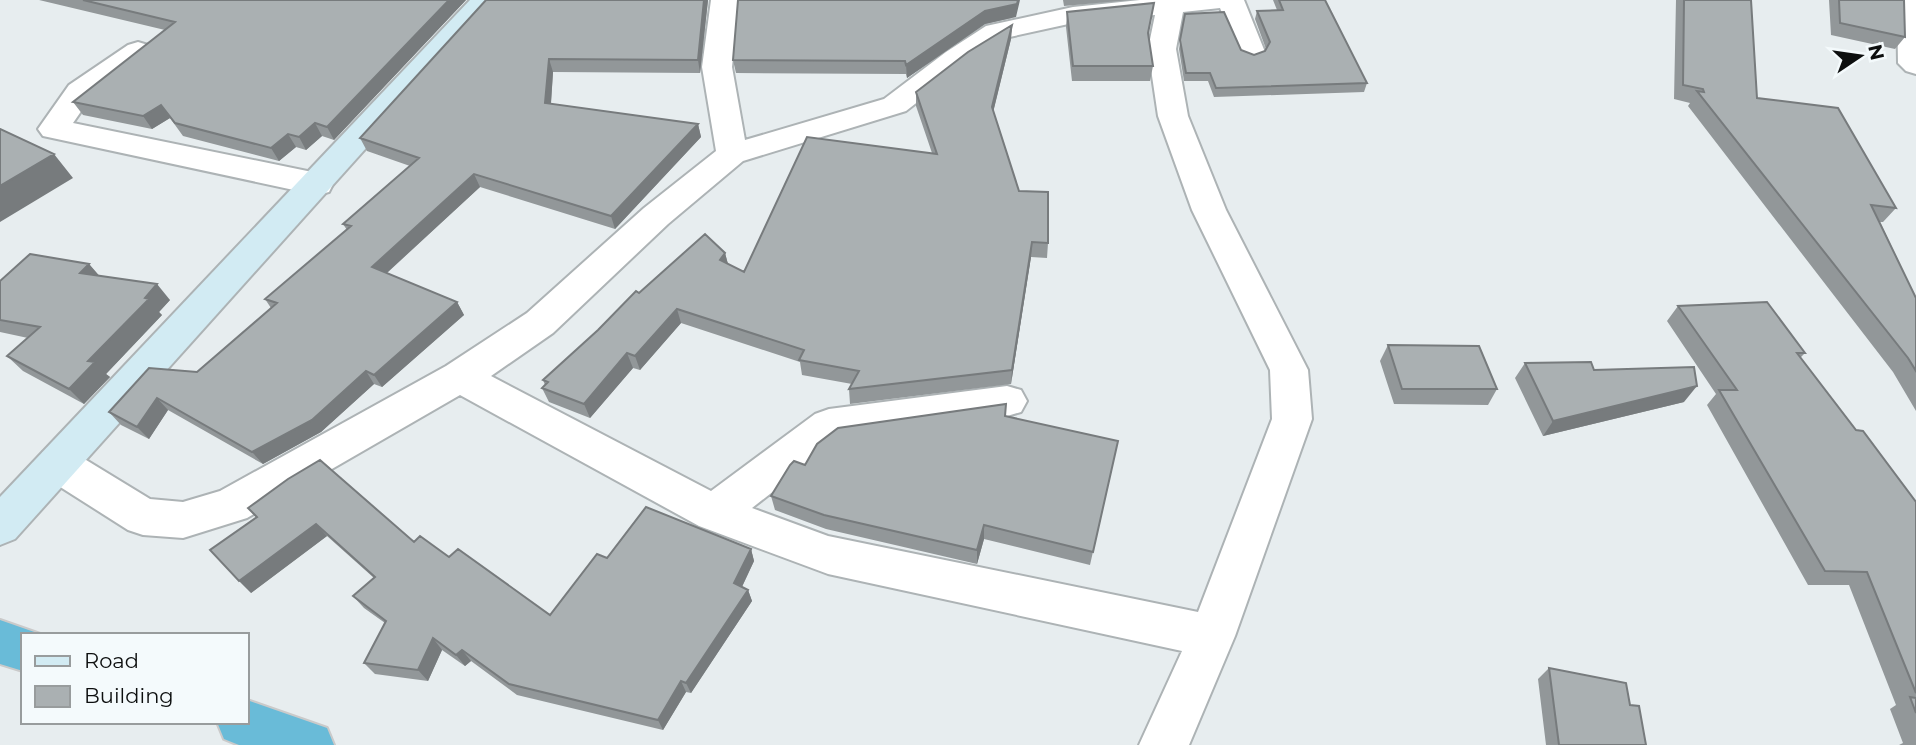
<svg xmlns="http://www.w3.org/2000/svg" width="1916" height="745" viewBox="0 0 1916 745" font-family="Montserrat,sans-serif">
	<rect width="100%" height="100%" fill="#e7edef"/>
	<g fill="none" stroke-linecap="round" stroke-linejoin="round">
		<g stroke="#adb3b5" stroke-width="4">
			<path id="street" d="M711,0H739L732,67L745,140L884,99L946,52L986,26L1073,7L1140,0H1244L1265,52L1261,58L1251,61L1241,58L1220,8L1183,12L1176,49L1188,116L1226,210L1308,370L1312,419L1235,636L1189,745H1139L1182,651L828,574L699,526L460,395L247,518L183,538L143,535L128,530L43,476L37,464L43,452L58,447L73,452L150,499L183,502L220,491L446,366L527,313L644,208L716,151L702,67ZM1155,15L1148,49L1158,116L1192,210L1270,370L1272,419L1198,612L828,536L752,508L839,440L1007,416L1021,412L1027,401L1021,390L1007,386L829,409L815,414L711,491L491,376L553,333L668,224L743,161L906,111L966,64L1005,38L1073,23Z
				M1897,0H1916V74L1906,71L1898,63Z
				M138,42L148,45L152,51L148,57L91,97L73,123L317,173L329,176L333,184L329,192L317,195L43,136L38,129L69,85L128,45Z"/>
		</g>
		<g stroke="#adb3b5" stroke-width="4">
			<path id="secondary" d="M470,0H499L15,539L0,545V497Z"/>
		</g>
		<g stroke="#cacaca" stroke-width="4">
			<path id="highway" d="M0,620L40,634L23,635V671L0,664Z
				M247,700L327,728L334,745H239L224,739L217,722H247Z"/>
		</g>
		<use href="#street" fill="#fff" fill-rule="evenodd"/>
		<use href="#secondary" fill="#d2ebf3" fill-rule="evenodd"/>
		<use href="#highway" fill="#69bbd8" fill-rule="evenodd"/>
	</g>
	<path fill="#929799" d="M39,0H466L334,140L322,136L306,150L296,147L279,161L183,136L170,118L152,129L83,115L73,102L165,30Z
		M486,0H708L700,73L553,72L551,104L698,124L701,137L615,229L480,187L387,273L457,302L464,315L382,387L374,384L321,432L263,464L168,410L149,439L121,425L109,412L197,372L271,308L265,299L347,230L343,224L410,166L367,151L360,138Z
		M1063,0H1130L1064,6Z
		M1273,0H1325L1367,83L1364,92L1214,97L1208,81H1184L1179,49L1185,14L1241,50L1254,55L1265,51L1266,49L1255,19L1257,11L1277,10Z
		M1676,0H1751L1757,98L1896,208L1883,222H1880L1916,298V411L1893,372L1688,106L1690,103L1674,99Z
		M1829,0H1904L1905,37L1895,49L1831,35Z
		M1154,3L1148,35L1153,66L1150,81H1072L1066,27L1067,12Z
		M1016,17L985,24L907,78L906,74L736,73L733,60Z
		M1012,25L1011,39L993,112L1019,191L1048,243L1047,258L1031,257L1011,384L850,404L849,389L852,384L802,375L800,362L681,323L640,370L633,368L590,418L549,402L542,388L545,385L543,380L639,293L725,253L728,264L744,272L932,153L916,106V92Z
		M89,264L99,276L170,300L159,312L162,315L106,374L110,377L84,404L23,371L7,356L28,338L0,332V281Z
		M1678,306L1805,353L1800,358L1856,430L1916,502V745H1899L1903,743L1890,709L1896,705L1849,585H1808L1707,405L1716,394L1667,321Z
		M1388,345L1497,389L1488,405L1394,404L1380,361Z
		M1525,363L1684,402L1543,436L1515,378Z
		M1006,417L1118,441L1090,565L984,539L977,564L826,529L775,510L771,496L805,465Z
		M248,508L414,542L449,557L550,615L607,558L751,549L754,561L742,587L748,590L752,601L691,693L686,692L663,730L517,695L471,661L465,666L442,650L428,681L375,674L364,663L385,623L364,608L353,596L374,578L327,536L251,593L256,517Z
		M1549,668L1630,705L1646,745H1546L1538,679Z"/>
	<path fill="#777b7d" d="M449,0H466L334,140L327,127Z
		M704,0H708L700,73L698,60Z
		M1018,0H1020L1016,17L985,24L907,78L906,65L985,11Z
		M1012,25L1011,39L991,121L992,107Z
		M549,59L553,72L550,116L545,103Z
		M161,105L170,118L152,129L143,116Z
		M315,123L322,136L306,150L299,137Z
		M698,124L701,137L615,229L611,216Z
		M288,134L296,147L279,161L271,148Z
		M54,154L73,178L0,222V186Z
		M474,174L480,187L379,280L372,267Z
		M1032,242L1031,257L1011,384L1012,370Z
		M725,253L729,268L720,260Z
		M89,264L103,280L80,273Z
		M157,284L170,300L159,312L162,315L106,374L110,377L84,404L69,389L88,361Z
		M457,302L464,315L382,387L374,375Z
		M677,309L681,323L640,370L635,356Z
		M627,353L633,368L590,418L584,404Z
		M366,371L374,384L321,432L263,464L252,452Z
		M1697,386L1684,402L1543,436L1553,421Z
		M157,398L168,410L149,439L137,427Z
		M316,524L327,536L251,593L239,581Z
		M984,525V539L977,564V550Z
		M751,549L754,561L738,595L734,583Z
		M748,590L752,601L691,693L686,683Z
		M433,638L442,650L428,681L418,670Z
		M462,650L471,661L465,666L456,655Z
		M681,681L686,692L663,730L658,720Z"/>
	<path fill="#aab0b2" stroke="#777b7d" stroke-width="2" d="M83,0H449L327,127L315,123L299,137L288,134L271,148L175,123L161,105L143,116L73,102L175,22Z
		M486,0H704L698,60L549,59L545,103L698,124L611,216L474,174L372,267L457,302L374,375L366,371L312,420L252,452L157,398L137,427L109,412L149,368L197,372L277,303L265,299L351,226L343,224L419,158L360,138Z
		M738,0H1018L1017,4L985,11L906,65L905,61L733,60Z
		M1279,0H1325L1367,83L1216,88L1210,73H1186L1180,40L1185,14L1224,12L1241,50L1254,55L1265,51L1270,42L1257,11L1283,10Z
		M1684,0H1751L1757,98L1838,108L1896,208L1871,205L1916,298V371L1908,358L1697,91L1704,92L1703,89L1683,85Z
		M1839,0H1904L1905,37L1840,23Z
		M1154,3L1148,33L1153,66H1073L1067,12Z
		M1012,25L992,107L1019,191L1048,192V243L1032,242L1012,370L849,389L859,371L799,360L804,350L677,309L635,356L627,353L584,404L542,388L548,382L543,380L598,330L636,291L639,293L705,234L725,253L720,260L744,272L807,137L937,154L916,92L968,52Z
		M0,129L54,154L0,186Z
		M30,254L89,264L80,273L157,284L145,298L149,299L88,361L95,362L69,389L7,356L40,327L0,320V281Z
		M1767,302L1805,353H1797L1856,430L1863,431L1916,502V693L1867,572L1825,571L1719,390H1737L1678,306Z
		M1388,345L1479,346L1497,389H1402Z
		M1591,362L1594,370L1694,367L1697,386L1553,421L1525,363Z
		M1006,404L1005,416L1118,441L1093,552L984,525L977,550L824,515L771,496L790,465L794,461L805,465L817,444L838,428Z
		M320,460L414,542L420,536L449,557L458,549L550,615L597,554L607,558L646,507L751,549L734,583L748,590L686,683L681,681L658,720L509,684L462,650L456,655L433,638L418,670L364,663L386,621L353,596L375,577L316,524L239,581L210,550L257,517L248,508L288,479Z
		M1549,668L1626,683L1630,705L1639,706L1646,745H1559Z
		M1910,697L1916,698V713Z"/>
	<rect x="21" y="633" width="228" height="91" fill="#f4fafc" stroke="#989c9d" stroke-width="2"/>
	<rect x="35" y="656" width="35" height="10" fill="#d2ebf3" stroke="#989c9d" stroke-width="2"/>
	<text x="84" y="668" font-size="21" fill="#0d0f0f">Road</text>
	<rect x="35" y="686" width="35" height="21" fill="#aab0b2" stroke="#989c9d" stroke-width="2"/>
	<text x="84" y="703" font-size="21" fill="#0d0f0f">Building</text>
	<g transform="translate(1860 56) rotate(77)" stroke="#f4fafc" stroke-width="5" paint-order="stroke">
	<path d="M0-5L12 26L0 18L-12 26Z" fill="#0d0f0f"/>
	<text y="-10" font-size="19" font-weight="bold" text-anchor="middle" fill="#0d0f0f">N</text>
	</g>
</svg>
